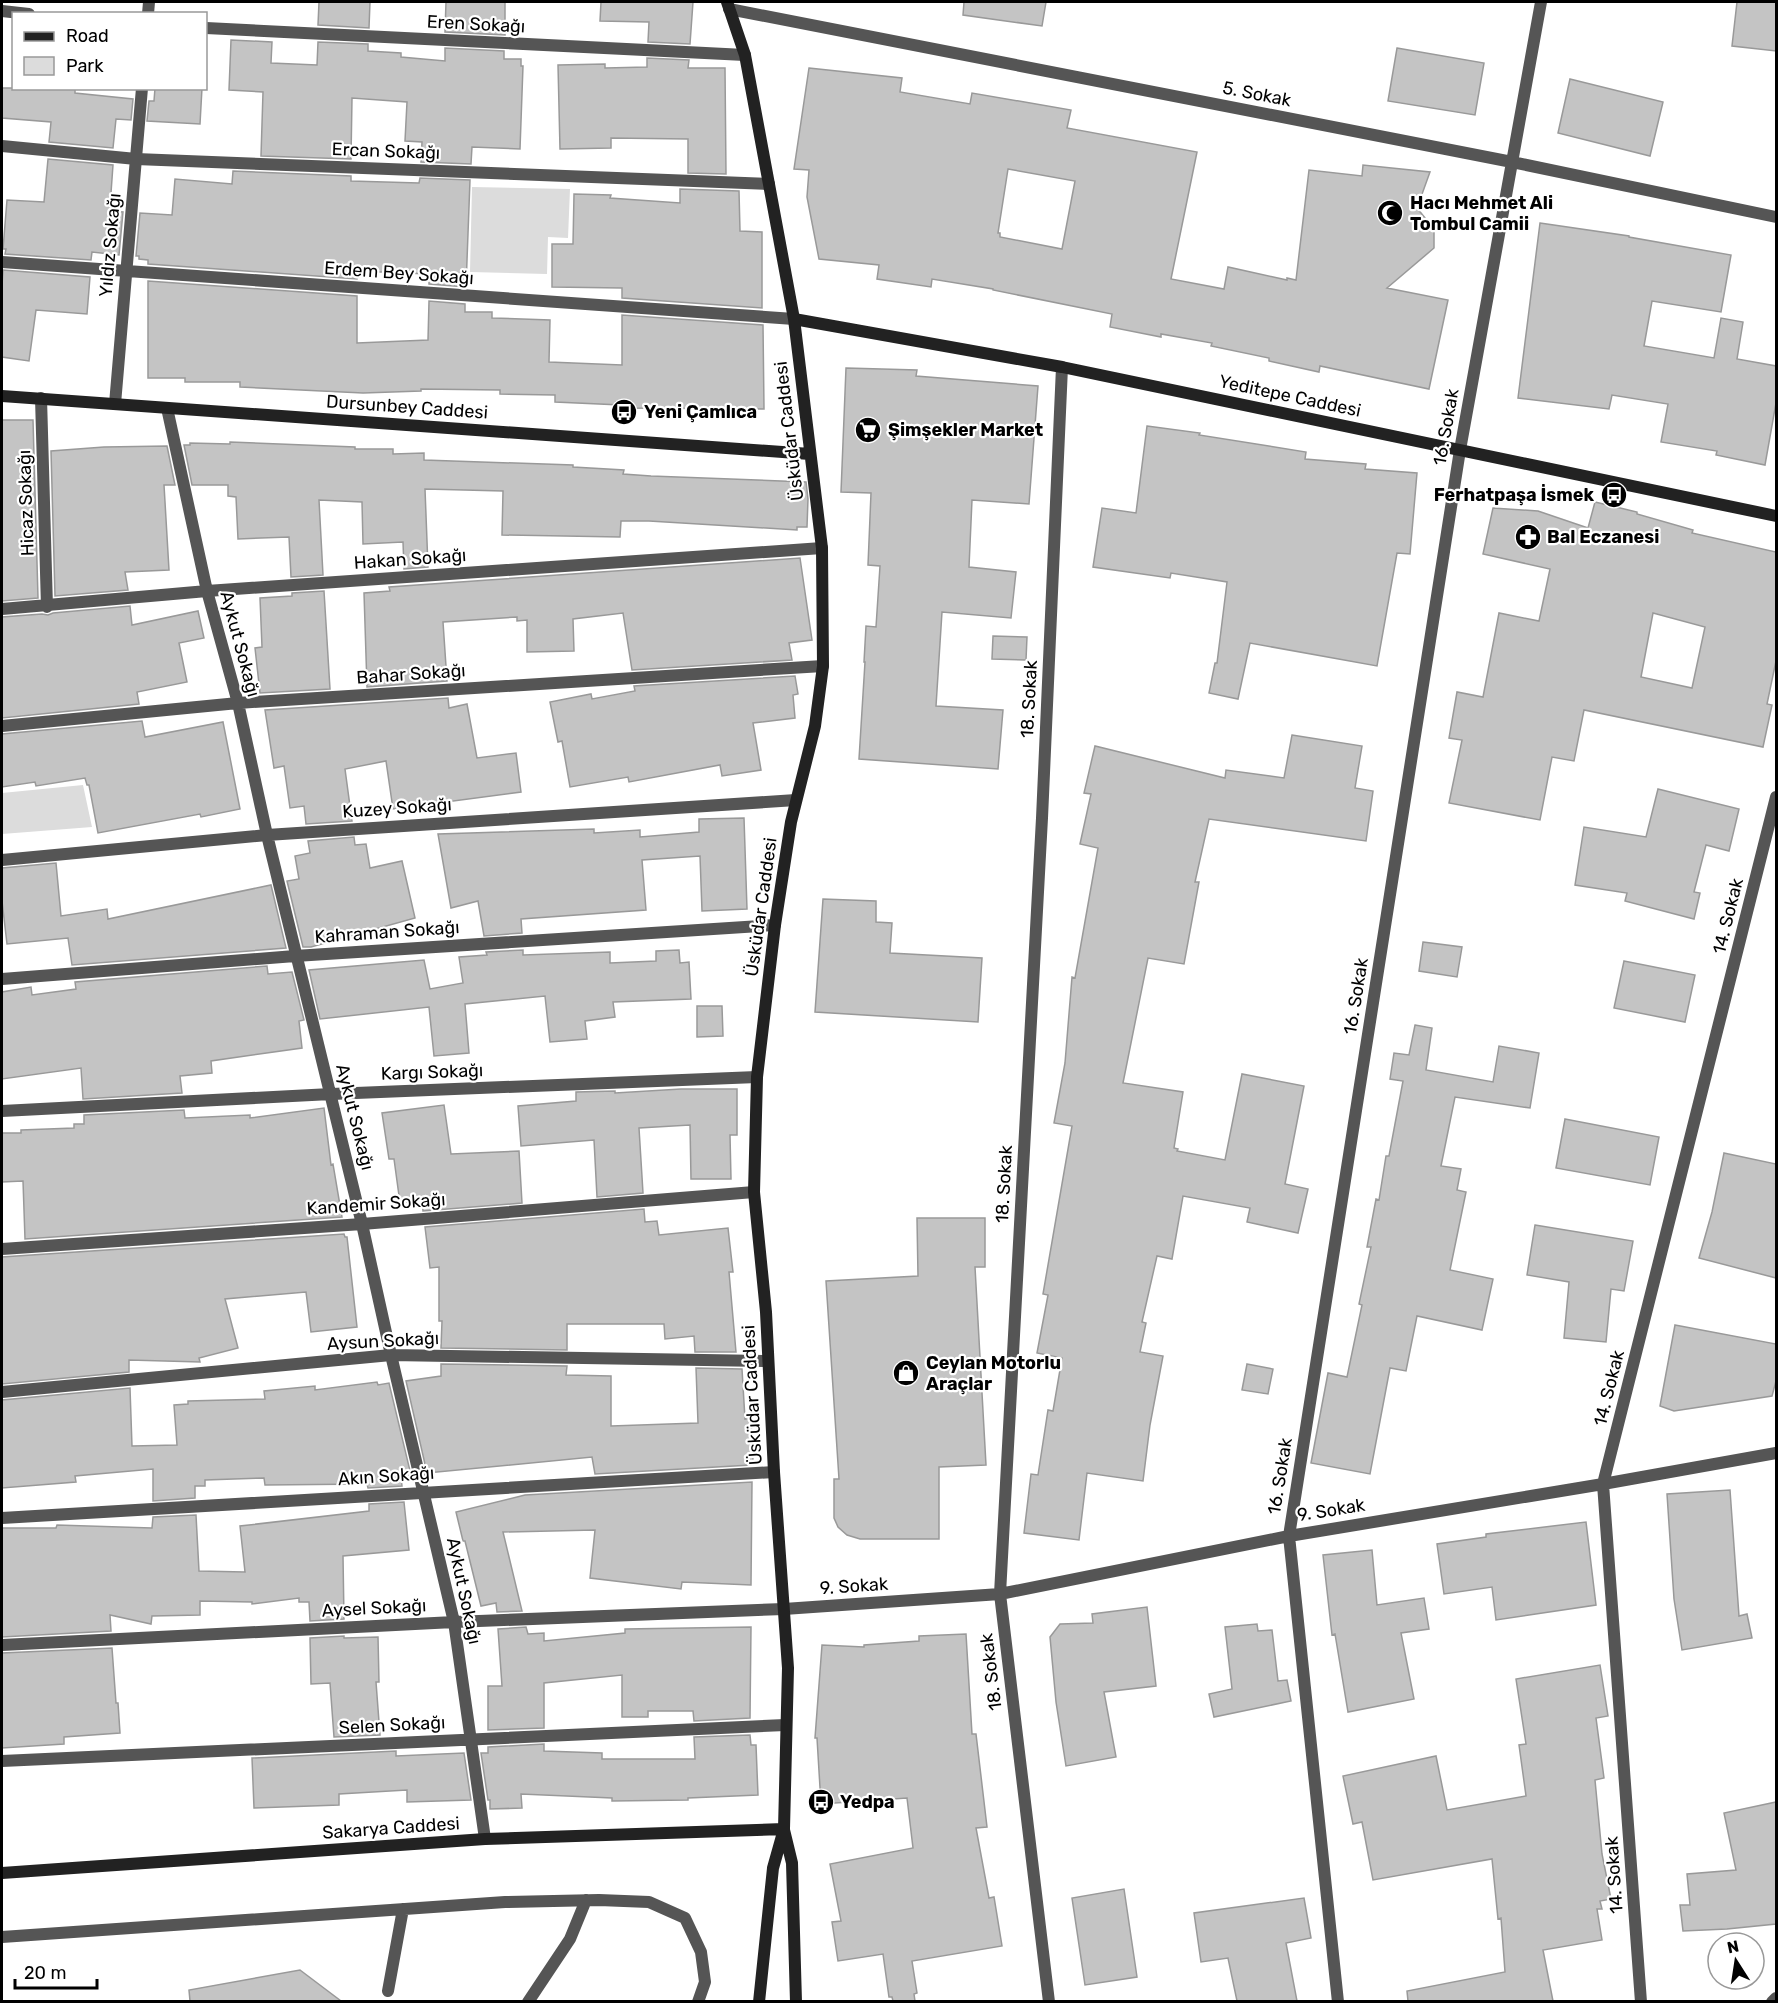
<svg xmlns="http://www.w3.org/2000/svg" width="1778" height="2003" viewBox="0 0 1778 2003" font-family="Rubik,sans-serif">
	<rect width="100%" height="100%" fill="#fff"/>
	<path fill="#dcdcdc" d="M472,187L570,189L568,238L548,237L547,274L470,272Z
		M83,785L92,827L2,834V793Z"/>
	<path fill="#c4c4c4" stroke="#999" stroke-width="1.5" fill-rule="evenodd" d="M319,2H370L369,28L318,25Z
		M446,2H505V35L445,32Z
		M601,2H693L690,44L648,42L649,22L600,21Z
		M964,2H1046L1042,26L963,15Z
		M1737,2H1776V51L1732,46Z
		M231,40L272,42L271,63L317,65L318,42L368,44V51L401,53V57L445,61V48L504,51V59H521V66H523L520,149L472,147L471,164L421,162L422,142L405,141L407,102L352,98L351,159L261,156L263,92L229,90Z
		M1397,48L1484,63L1475,115L1388,101Z
		M647,58L689,60L688,68H725L726,174L688,173V139L611,138V148L560,149L558,65L605,64V68L647,67Z
		M809,68L902,78L900,92L970,104L972,93L1071,110L1067,128L1197,152L1171,279L1224,289L1228,267L1287,280V278L1296,280L1309,170L1362,176L1363,165L1430,172L1417,208L1434,229V248L1387,288L1448,300L1429,389L1320,366L1319,372L1269,361V358L1211,346L1212,343L1161,334V337L1110,327L1112,314L993,290V289L932,279L931,287L877,279L879,265L819,259L807,197L809,170L794,169ZM1008,169L1075,181L1062,249L1000,237V233H998Z
		M1570,79L1663,102L1650,156L1558,133Z
		M2,88H75V93L133,99L131,120L116,119L113,148L49,142L51,122L2,118Z
		M155,88H202L200,124L147,121L149,101H154Z
		M48,159L113,165L110,207H113V211L123,212L119,255L92,252L91,260L5,254L6,249H3L7,200L44,202Z
		M233,171L351,176V181L419,183L420,178L470,180L466,287L429,284V274L357,271V279L148,264V260L139,259V256H136L140,213L172,215L175,179L232,184Z
		M680,189L739,191L740,231L762,232V308L622,298V288L552,287V244H573L574,194L611,195L610,198L680,203Z
		M1540,223L1629,236V237L1731,255L1721,312L1652,301L1644,346L1714,358L1721,318L1743,322L1737,359L1776,366V403L1765,465L1716,455L1717,451L1661,442L1668,404L1612,395L1609,409L1518,398Z
		M3,270L90,277L87,314L36,310L29,361L2,357V285Z
		M148,281L357,296V343L428,340L429,301L465,304V312H492V318L550,320L549,362L622,365V315L763,325L764,409L621,408V405L555,402V395L500,394V390L421,389V391L363,393L240,387V382H185V378H148Z
		M846,368L917,370L916,376L1038,386L1029,504L972,500L969,567L1016,572L1011,618L942,612L936,706L1003,710L998,769L859,759L865,662H864L866,626L876,627L880,566L868,565L871,493L841,492Z
		M2,420H33L38,598L2,601Z
		M1147,426L1200,433L1199,435L1306,452L1305,459L1366,464L1365,469L1417,473L1410,554L1397,553L1377,666L1250,643L1238,699L1209,693L1215,663H1217L1227,582L1171,573L1170,578L1093,567L1102,508L1136,513Z
		M230,442L355,447V449H393V454L424,453V460L573,465V467L624,470L623,474L651,476L806,482L808,499L807,527H797V530L649,521H621L620,537L502,535L503,491L425,489L428,567L404,569L403,542L363,544L362,502L319,500L323,575L291,577L289,537L238,539L236,497L228,496V485H192L184,445H190V443L230,444Z
		M167,446L175,485H164L169,570L125,572L128,590L55,596L51,451L104,447Z
		M1595,502L1637,512V514L1693,530L1692,533L1776,552V661L1767,704L1772,705L1763,747L1584,710L1574,761L1552,757L1540,820L1449,803L1462,740L1449,738L1457,692L1483,697L1499,613L1539,621L1550,569L1483,554L1493,508L1538,511L1588,528ZM1653,613L1705,627L1692,688L1641,677Z
		M800,558L812,640L789,643L792,660L632,670L623,613L573,619L574,651L527,652V620L517,621V617L443,622L447,681L367,687L364,593L390,591L389,587Z
		M324,591L330,689L260,693L255,648L262,647L260,598L292,596V593Z
		M130,606L132,625L198,611L204,638L179,643L187,682L137,692L139,704L2,718V617L42,614L48,615L53,613Z
		M993,636L1027,637L1026,660L992,659Z
		M795,676L798,694L793,695L795,718L753,723L761,770L722,776L720,765L629,782L628,777L570,787L562,741L558,742L550,702L591,694L592,699L635,691L634,686Z
		M448,698L449,708L467,704L477,758L516,753L521,792L393,809L386,761L345,769L352,821L306,824L304,806L290,808L284,766L274,768L265,710Z
		M142,721L145,737L223,722L240,809L201,817L200,814L98,833L89,785H87L85,778L36,786L35,782L2,787V734Z
		M1292,735L1362,746L1355,788L1373,791L1366,841L1209,819L1195,882H1199L1184,964L1148,958L1123,1083L1183,1092L1174,1148L1178,1149L1177,1151L1225,1160L1242,1074L1304,1086L1285,1184L1308,1189L1298,1233L1247,1222L1250,1208L1183,1196L1172,1259L1157,1256L1142,1322L1146,1323L1140,1352L1163,1356L1150,1425L1143,1481L1087,1473L1079,1540L1024,1533L1031,1474L1038,1475L1048,1410L1053,1411L1062,1358L1037,1353L1048,1295L1043,1294L1072,1126L1054,1123L1065,1063L1072,977L1075,978L1098,848L1080,844L1091,794L1084,793L1095,746L1225,778L1226,770L1284,778Z
		M1658,789L1739,809L1729,851L1706,845L1694,892L1700,893L1694,919L1625,901L1627,893L1575,885L1584,827L1646,837Z
		M744,818L747,909L702,911L700,856L642,860L646,910L521,919L522,933L484,936L478,901L451,908L438,834L594,829V833L640,830V837L699,832V819Z
		M354,837L355,845L366,844L370,868L402,861L415,918L311,947H303L287,881L299,879L295,856L310,853L308,841Z
		M56,863L61,916L107,909L108,919L271,885L286,948L72,965L68,938L7,944L2,901V868Z
		M823,899L876,901V922L892,923L890,953L982,958L978,1022L815,1012Z
		M1423,942L1462,947L1457,977L1419,971Z
		M523,950V955L610,952V963L656,961V951L679,950L680,963L689,962L691,999L613,1002L615,1017L585,1021L587,1039L550,1042L545,996L465,1004L469,1053L434,1056L429,1007L320,1019L309,970L424,960L430,989L463,983L459,957L487,955L486,952Z
		M1624,961L1695,975L1685,1022L1614,1008Z
		M267,966L268,974L292,972L304,1020L299,1021L302,1048L211,1061L212,1073L180,1076L182,1093L83,1099L81,1068L2,1079V992L31,987L32,995L76,989L75,982Z
		M697,1006H722L723,1036L697,1037Z
		M1415,1025L1432,1028L1426,1070L1493,1082L1499,1046L1539,1053L1530,1108L1455,1097L1441,1166L1461,1169L1457,1190L1466,1192L1450,1270L1493,1279L1482,1330L1417,1316L1406,1371L1390,1368L1370,1474L1311,1463L1328,1373L1347,1377L1362,1305L1359,1304L1371,1247H1367L1376,1199L1379,1200L1386,1156H1389L1403,1081L1390,1079L1394,1053L1409,1055Z
		M681,1089H737V1135H730L731,1179H691L690,1125L639,1128L643,1193L597,1197L594,1140L521,1146L518,1106L576,1101V1092L615,1091V1093Z
		M444,1105L451,1154L519,1151L522,1203L423,1211L422,1200L400,1203L394,1159H389L382,1113Z
		M324,1108L331,1165L333,1164L342,1217L25,1239L23,1181L2,1182V1133H21V1130L74,1128V1124H84V1115L184,1110L185,1118L250,1115V1118Z
		M1565,1119L1659,1137L1650,1185L1556,1168Z
		M1724,1153L1776,1164V1278L1699,1258L1712,1212Z
		M644,1209L645,1222L657,1221L659,1235L728,1228L733,1272H729L736,1352H695L694,1336L665,1339L664,1324H567V1350L441,1348L442,1321H439V1267L430,1268L425,1227Z
		M917,1218H985V1267H975L986,1465L939,1467V1539H860L847,1535L838,1527L834,1518V1479H839L826,1281L918,1276Z
		M1535,1225L1633,1241L1624,1291L1611,1289L1606,1342L1564,1338L1569,1282L1527,1275Z
		M344,1234L345,1237H347L357,1327L311,1332L306,1292L225,1299L238,1348L199,1358L200,1362L129,1360V1372L2,1384V1257Z
		M1675,1325L1776,1344V1381L1772,1396L1674,1411L1660,1406Z
		M441,1364L567,1366L566,1375L611,1376V1426L698,1423L696,1368L742,1369L745,1419L751,1418L753,1461H751V1465L595,1474L592,1457L427,1473L406,1381L441,1376Z
		M1247,1364L1273,1369L1268,1394L1242,1390Z
		M377,1382L378,1385L389,1383L411,1475L401,1476L402,1486L368,1488L367,1484L265,1485L264,1478L205,1480V1486H195V1498L153,1501V1469L75,1476L76,1482L2,1488V1400L130,1388L132,1446L177,1445L174,1405L188,1404V1401L265,1399L264,1391L315,1386V1390Z
		M752,1482L751,1585L682,1582L681,1589L590,1578L595,1530L503,1532L522,1611L497,1612L496,1603L481,1606L465,1541H463L456,1512L525,1495Z
		M1730,1490L1739,1616L1747,1614L1752,1638L1682,1650L1674,1599L1667,1494Z
		M404,1502L409,1550L343,1556L344,1619L310,1621L309,1602H299V1598L252,1604V1602L200,1601V1615L152,1616L151,1624L110,1615L111,1631L2,1637V1528H56L57,1525L152,1528L153,1517L196,1515L199,1571L245,1572L240,1526L369,1511V1504Z
		M1586,1522L1596,1605L1496,1620L1492,1587L1444,1594L1437,1544L1486,1537V1534Z
		M1372,1550L1377,1605L1424,1598L1429,1629L1401,1633L1414,1699L1348,1712L1335,1634L1332,1635L1323,1555Z
		M1147,1607L1156,1686L1104,1692L1116,1757L1066,1766L1056,1702L1050,1637L1060,1624L1093,1623L1092,1614Z
		M1257,1624L1258,1631L1272,1630L1278,1681L1287,1680L1291,1701L1214,1717L1209,1694L1232,1689L1225,1627Z
		M526,1627L528,1634L544,1633V1641L625,1633V1629L751,1627L750,1718L694,1721L693,1711H648V1717H622V1675L544,1683V1728L488,1730V1686H502L498,1629Z
		M966,1634L972,1734H976L987,1827L976,1828L989,1898L994,1897L1002,1946L912,1961L917,1993L914,1994L915,2001H893L892,1997H889L883,1954L838,1961L832,1922L841,1921L830,1864L913,1848L907,1798L821,1804L817,1738H815L822,1645L864,1647V1645L919,1641V1636Z
		M344,1636V1638L378,1637L379,1682H376L380,1735L334,1737L330,1683L311,1684L310,1638Z
		M112,1648L116,1703H118L120,1733L64,1737V1744L2,1748V1653Z
		M1600,1665L1608,1716L1596,1718L1604,1778L1595,1780L1602,1854L1611,1899L1600,1901L1602,1909H1597L1602,1940L1543,1950L1553,2001H1408L1407,1991L1505,1972L1501,1918L1498,1919L1492,1859L1373,1880L1362,1822L1353,1824L1343,1776L1436,1756L1447,1810L1526,1796L1519,1745L1526,1744L1516,1679Z
		M750,1735L751,1745H756L758,1795L688,1798V1800L612,1801V1798L521,1794L522,1808L490,1809V1800H488L481,1753H488V1747L544,1744V1751L602,1753V1759H695L694,1737Z
		M396,1751V1756L464,1753L471,1800L407,1802V1790L339,1794V1805L254,1808L252,1758Z
		M1776,1802V1924L1727,1929L1683,1931L1680,1905H1690L1687,1874L1736,1870L1724,1813Z
		M1124,1889L1137,1977L1085,1985L1072,1898Z
		M1304,1898L1311,1938L1286,1943L1297,2001H1237L1228,1958L1201,1962L1194,1913Z
		M300,1970L341,2001H190L189,1990Z"/>
	<g fill="none" stroke-linecap="round" stroke-linejoin="round">
		<path stroke="#555" stroke-width="12" d="M2,1937L505,1902L599,1900L649,1902L685,1918L701,1952L705,1982L698,2002
			M388,1991L403,1909
			M528,2002L570,1939L586,1900"/>
		<path stroke="#555" stroke-width="12" d="M729,9L1512,162L1776,217
			M2,11L29,14
			M148,14L149,2
			M206,28L745,55
			M2,146L136,159L769,184
			M2,262L794,319
			M41,398L47,607
			M115,404L142,88
			M167,408L207,591L238,703L267,835L362,1224L391,1355L454,1622L485,1839
			M2,609L207,591L822,548
			M2,726L238,703L823,666
			M2,860L267,835L796,800
			M2,979L295,956L775,925
			M2,1111L331,1094L757,1077
			M2,1249L362,1224L754,1192
			M2,1392L391,1355L768,1361
			M2,1518L774,1472
			M2,1645L454,1622L784,1609L1000,1594L1289,1536L1603,1484L1776,1453
			M2,1761L785,1725
			M1049,2002L1000,1594L1042,818L1062,367
			M1338,2002L1289,1536L1460,450L1541,2
			M1641,2002L1603,1484L1776,797
			M1772,2002L1776,1998"/>
		<path stroke="#222" stroke-width="12" d="M727,2L745,55L794,319L822,548L823,666L815,726L791,822L775,925L757,1077L754,1192L766,1312L774,1472L788,1668L784,1829L773,1868L759,2002
			M794,319L1062,367L1776,516
			M2,396L810,454
			M784,1830L792,1863L796,2002
			M2,1873L485,1839L784,1829"/>
	</g>
	<defs>
		<g id="mosque-disc" transform="scale(1.35)"><circle r="9.5" fill="#000" stroke="#fff"/><path d="M3.5-4.9A6 6 0 1 0 3.5 4.9A5 5 0 1 1 3.5-4.9Z" fill="#fff"/></g>
		<g id="bus-disc" transform="scale(1.35)"><circle r="9.5" fill="#000" stroke="#fff"/><path d="M-5-6H5V4H4V6H2V4H-2V6H-4V4H-5ZM-3.5-4V0h7V-4ZM-3.5 1.2v1.5H-2V1.2ZM2 1.2v1.5H3.5V1.2Z" fill="#fff"/></g>
		<g id="supermarket-disc" transform="scale(1.35)"><circle r="9.5" fill="#000" stroke="#fff"/><path d="M-6-5.5h2.5l.6 2H6L4.5 2H-2.5L-4.4-4H-6ZM-1.5 3.2a1.3 1.3 0 1 0 .1 0ZM3 3.2a1.3 1.3 0 1 0 .1 0Z" fill="#fff"/></g>
		<g id="pharmacy-disc" transform="scale(1.35)"><circle r="9.5" fill="#000" stroke="#fff"/><path d="M-2-6h4v4h4v4h-4v4h-4v-4h-4v-4h4Z" fill="#fff"/></g>
		<g id="shop-disc" transform="scale(1.35)"><circle r="9.5" fill="#000" stroke="#fff"/><path d="M-5-2.5h2.3a2.7 3.5 0 0 1 5.4 0H5L5.5 6h-11ZM-1.5-2.5h3a1.5 2.3 0 0 0-3 0Z" fill="#fff"/></g>
	</defs>
	<g fill-rule="evenodd">
		<use href="#mosque-disc" x="1390" y="213"/>
		<use href="#bus-disc" x="624" y="412"/>
		<use href="#supermarket-disc" x="868" y="430"/>
		<use href="#bus-disc" x="1614" y="495"/>
		<use href="#pharmacy-disc" x="1528" y="537"/>
		<use href="#shop-disc" x="906" y="1373"/>
		<use href="#bus-disc" x="821" y="1802"/>
	</g>
	<g text-anchor="middle" dominant-baseline="central" stroke-width="4.5" stroke-linejoin="round" paint-order="stroke">
		<g font-size="18" fill="#000" stroke="#fff">
			<text transform="translate(476 24) rotate(3)">Eren Sokağı</text>
			<text transform="translate(1257 94) rotate(11)">5. Sokak</text>
			<text transform="translate(386 151) rotate(2)">Ercan Sokağı</text>
			<text transform="translate(110 245) rotate(-85)">Yıldız Sokağı</text>
			<text transform="translate(399 273) rotate(4)">Erdem Bey Sokağı</text>
			<text transform="translate(1290 396) rotate(12)">Yeditepe Caddesi</text>
			<text transform="translate(407 407) rotate(4)">Dursunbey Caddesi</text>
			<text transform="translate(1446 427) rotate(-80)">16. Sokak</text>
			<text transform="translate(789 431) rotate(-97)">Üsküdar Caddesi</text>
			<text transform="translate(26 503) rotate(-92)">Hicaz Sokağı</text>
			<text transform="translate(410 559) rotate(-4)">Hakan Sokağı</text>
			<text transform="translate(240 644) rotate(75)">Aykut Sokağı</text>
			<text transform="translate(411 674) rotate(-4)">Bahar Sokağı</text>
			<text transform="translate(1029 699) rotate(-87)">18. Sokak</text>
			<text transform="translate(397 808) rotate(-4)">Kuzey Sokağı</text>
			<text transform="translate(761 907) rotate(-82)">Üsküdar Caddesi</text>
			<text transform="translate(1728 916) rotate(-76)">14. Sokak</text>
			<text transform="translate(387 932) rotate(-4)">Kahraman Sokağı</text>
			<text transform="translate(1356 996) rotate(-81)">16. Sokak</text>
			<text transform="translate(432 1072) rotate(-2)">Kargı Sokağı</text>
			<text transform="translate(355 1117) rotate(76)">Aykut Sokağı</text>
			<text transform="translate(1004 1184) rotate(-87)">18. Sokak</text>
			<text transform="translate(376 1204) rotate(-4)">Kandemir Sokağı</text>
			<text transform="translate(383 1341) rotate(-3)">Aysun Sokağı</text>
			<text transform="translate(1609 1388) rotate(-76)">14. Sokak</text>
			<text transform="translate(752 1395) rotate(-93)">Üsküdar Caddesi</text>
			<text transform="translate(386 1476) rotate(-4)">Akın Sokağı</text>
			<text transform="translate(1280 1476) rotate(-81)">16. Sokak</text>
			<text transform="translate(1331 1510) rotate(-9)">9. Sokak</text>
			<text transform="translate(854 1586) rotate(-4)">9. Sokak</text>
			<text transform="translate(464 1591) rotate(78)">Aykut Sokağı</text>
			<text transform="translate(374 1608) rotate(-3)">Aysel Sokağı</text>
			<text transform="translate(991 1672) rotate(-97)">18. Sokak</text>
			<text transform="translate(392 1725) rotate(-3)">Selen Sokağı</text>
			<text transform="translate(391 1828) rotate(-4)">Sakarya Caddesi</text>
			<text transform="translate(1614 1875) rotate(-94)">14. Sokak</text>
		</g>
		<g font-size="18" font-weight="bold" fill="#000" stroke="#fff" text-anchor="start">
			<text x="1410" y="203">Hacı Mehmet Ali<tspan x="1410" dy="21">Tombul Camii</tspan></text>
			<text x="644" y="412">Yeni Çamlıca</text>
			<text x="888" y="430">Şimşekler Market</text>
			<text x="1594" y="495" text-anchor="end">Ferhatpaşa İsmek</text>
			<text x="1547" y="537">Bal Eczanesi</text>
			<text x="926" y="1363">Ceylan Motorlu<tspan x="926" dy="21">Araçlar</tspan></text>
			<text x="840" y="1802">Yedpa</text>
		</g>
	</g>
	<rect width="1778" height="2003" fill="none" stroke="#000000" stroke-width="6"/>
	<rect x="12" y="12" width="195" height="78" fill="#ffffff" stroke="#999999" stroke-width="1.5"/>
	<rect x="24" y="32" width="30" height="9" fill="#222222" stroke="#999999" stroke-width="1.5"/>
	<text x="66" y="42" font-size="18" fill="#000000">Road</text>
	<rect x="24" y="57" width="30" height="18" fill="#dcdcdc" stroke="#999999" stroke-width="1.5"/>
	<text x="66" y="72" font-size="18" fill="#000000">Park</text>
	<g transform="translate(1736 1961) rotate(348)"><circle r="28" fill="#ffffff" stroke="#999999" stroke-width="1.5"/>
	<path d="M0-4.5L10 22L0 15L-10 22Z" fill="#000000"/>
	<text y="-9" font-size="16" font-weight="bold" text-anchor="middle" fill="#000000">N</text>
	</g>
	<path d="M15 1979v9h82v-9" fill="none" stroke="#000000" stroke-width="3"/>
	<text x="24" y="1979" font-size="18" fill="#000000" stroke="#ffffff" stroke-width="4.5" paint-order="stroke">20 m</text>
</svg>
